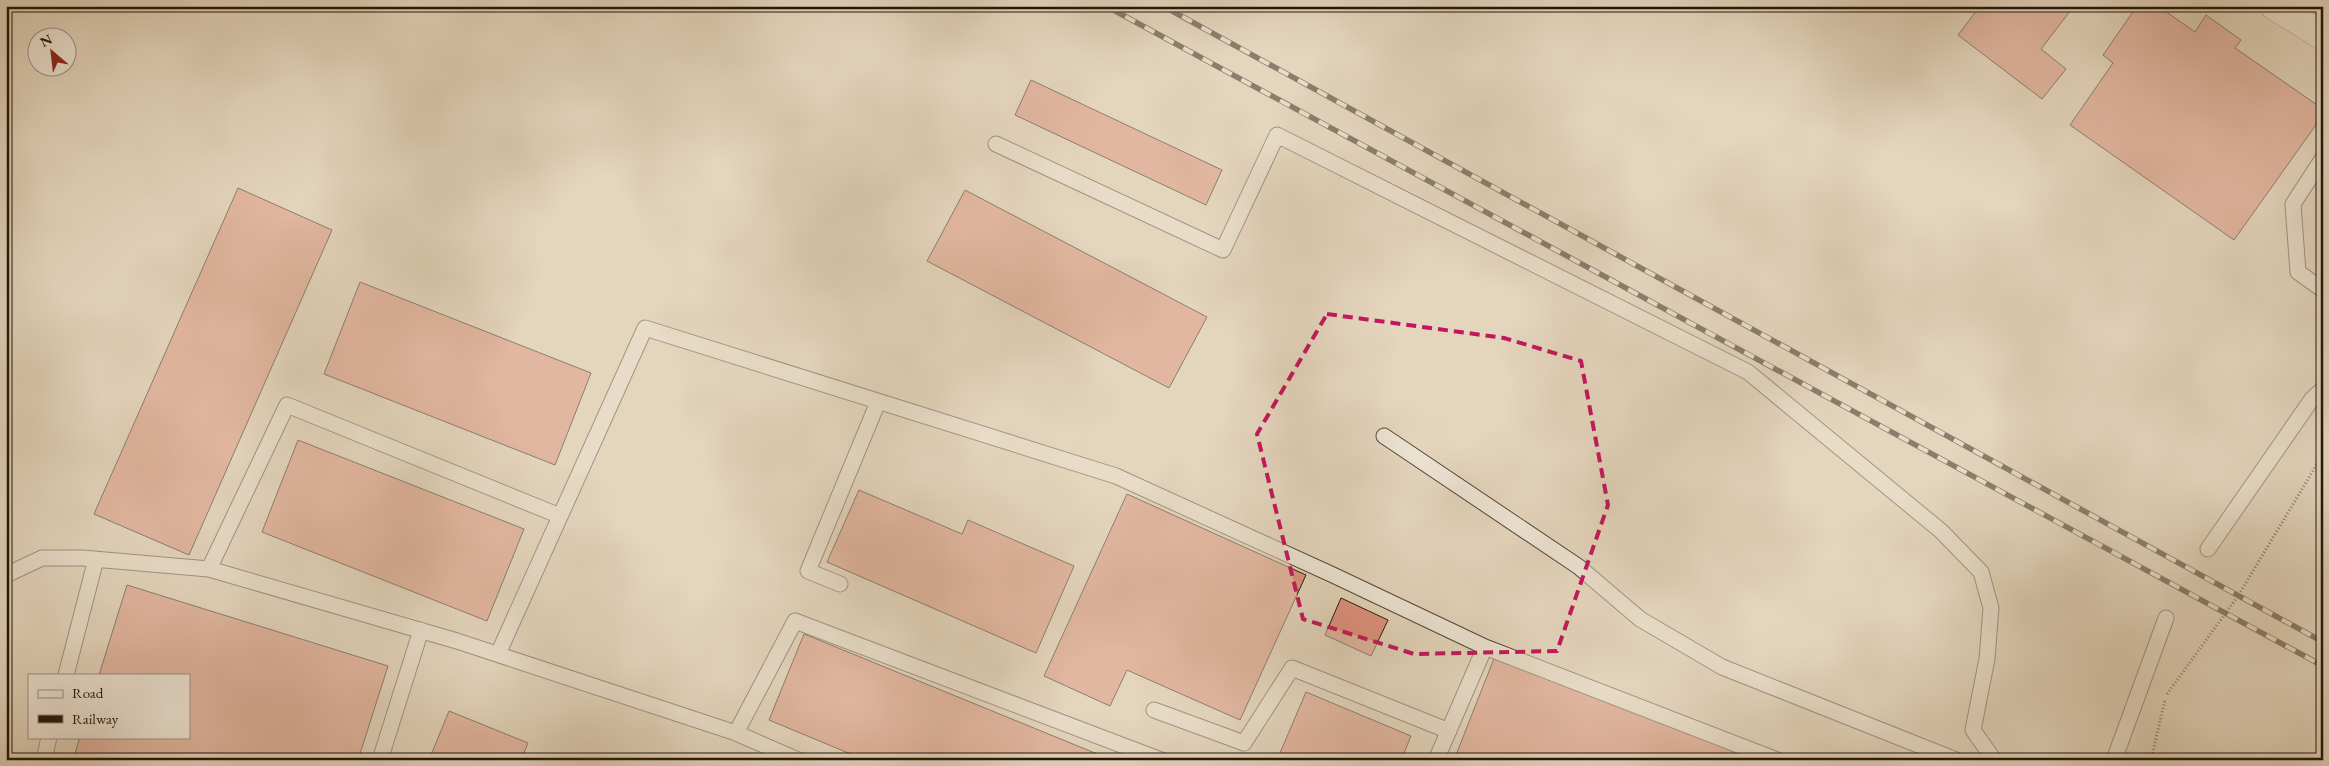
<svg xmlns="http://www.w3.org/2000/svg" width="2329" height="766" viewBox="0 0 2329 766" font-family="'EB Garamond',serif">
	<rect width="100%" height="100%" fill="#e4d5bd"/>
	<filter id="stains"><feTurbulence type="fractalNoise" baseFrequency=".004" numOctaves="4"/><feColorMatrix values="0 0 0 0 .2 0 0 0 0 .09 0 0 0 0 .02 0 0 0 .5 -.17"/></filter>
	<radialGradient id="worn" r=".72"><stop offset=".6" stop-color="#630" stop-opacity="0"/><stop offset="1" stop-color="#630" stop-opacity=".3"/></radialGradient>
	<path fill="#e0937f" stroke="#21160b" d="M1980,6H2074L2041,49L2066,69L2042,99L1958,35Z
		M2137,6H2158L2195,32L2206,15L2241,40L2235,48L2323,109V115L2234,240L2070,125L2113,63L2103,55Z
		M1031,80L1222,170L1206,205L1015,115Z
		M238,188L332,230L189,555L94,514Z
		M965,190L1207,317L1169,388L927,261Z
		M360,282L591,373L555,465L324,374Z
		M298,440L524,529L487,621L262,532Z
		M859,490L962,534L968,520L1074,566L1036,653L827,562Z
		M1127,494L1306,575L1240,720L1127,670L1110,706L1044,676Z
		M127,585L388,666L358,760H73L80,737H189V675H99Z
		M1341,598L1388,620L1371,656L1325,635Z
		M804,634L1112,760H865L769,720Z
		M1495,656L1755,760H1454Z
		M1306,692L1411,736L1401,760H1277Z
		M449,711L528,743L521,760H429Z"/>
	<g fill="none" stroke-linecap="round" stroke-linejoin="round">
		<g stroke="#524638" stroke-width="17">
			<path id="service" d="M996,144L1223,250L1277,135L1748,372L1941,531L1981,572L1991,608L1987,659L1973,730L1994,760
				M2323,158L2293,204L2298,272L2323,290
				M1384,436L1579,567L1640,619L1722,667L1956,760
				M2208,549L2312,399L2323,389
				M209,569L287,405L560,516
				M6,575L42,558H82L209,569L457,641L736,733L798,760
				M840,584L808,571L878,402
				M498,654L645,328L1116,476L1333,575L1485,647L1777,760
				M66,675L96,559
				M1154,710L1244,743L1292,668L1449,731
				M736,733L795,621L1161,760
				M44,760L49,737
				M380,760L421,630
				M1436,760L1485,647
				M2114,760L2166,618"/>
		</g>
		<g stroke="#524638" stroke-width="29">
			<path id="tertiary" d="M2274,6L2323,36"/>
		</g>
		<path stroke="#21160b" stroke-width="3" stroke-dasharray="1 2.5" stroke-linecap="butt" d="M2167,694L2238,596L2323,454
			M2151,760L2165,700"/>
		<use href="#service" stroke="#ede4d4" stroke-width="15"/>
		<use href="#tertiary" stroke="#ede4d4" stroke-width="28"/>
		<g stroke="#21160b" stroke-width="5.5">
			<path id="rail" d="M1106,6L2323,666
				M1163,6L2323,642"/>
		</g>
		<use href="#rail" stroke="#ede4d4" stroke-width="4" stroke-dasharray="11" stroke-linecap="butt"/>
	</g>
	<path d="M0 0H2329V766H0ZM1327,314L1504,338L1581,361L1608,505L1557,651L1414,654L1303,619L1257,434Z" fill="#e4d5bd" fill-opacity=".55" fill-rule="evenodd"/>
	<path fill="none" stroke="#c2185b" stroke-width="4" stroke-dasharray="10 6" stroke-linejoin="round" d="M1327,314L1504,338L1581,361L1608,505L1557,651L1414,654L1303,619L1257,434Z"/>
	<rect width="2329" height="766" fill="none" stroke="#e4d5bd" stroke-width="25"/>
	<rect x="8" y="8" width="2314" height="751" fill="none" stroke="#21160b" stroke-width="2.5"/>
	<rect x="12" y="12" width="2304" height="741" fill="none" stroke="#21160b"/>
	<rect x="28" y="674" width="162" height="65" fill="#ede4d4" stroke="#9b9284"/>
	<rect x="38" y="690" width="25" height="8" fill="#ede4d4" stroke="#9b9284"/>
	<text x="72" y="698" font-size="15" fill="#21160b">Road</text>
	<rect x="38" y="715" width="25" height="8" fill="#21160b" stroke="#9b9284"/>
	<text x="72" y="724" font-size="15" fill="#21160b">Railway</text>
	<g transform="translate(52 52) rotate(332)"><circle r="24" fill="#ede4d4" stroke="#9b9284"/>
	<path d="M0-4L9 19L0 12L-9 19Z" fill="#8f2418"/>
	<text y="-8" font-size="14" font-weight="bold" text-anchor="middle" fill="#21160b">N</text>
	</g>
	<rect width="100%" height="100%" filter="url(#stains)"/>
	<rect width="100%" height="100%" fill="url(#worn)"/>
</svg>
